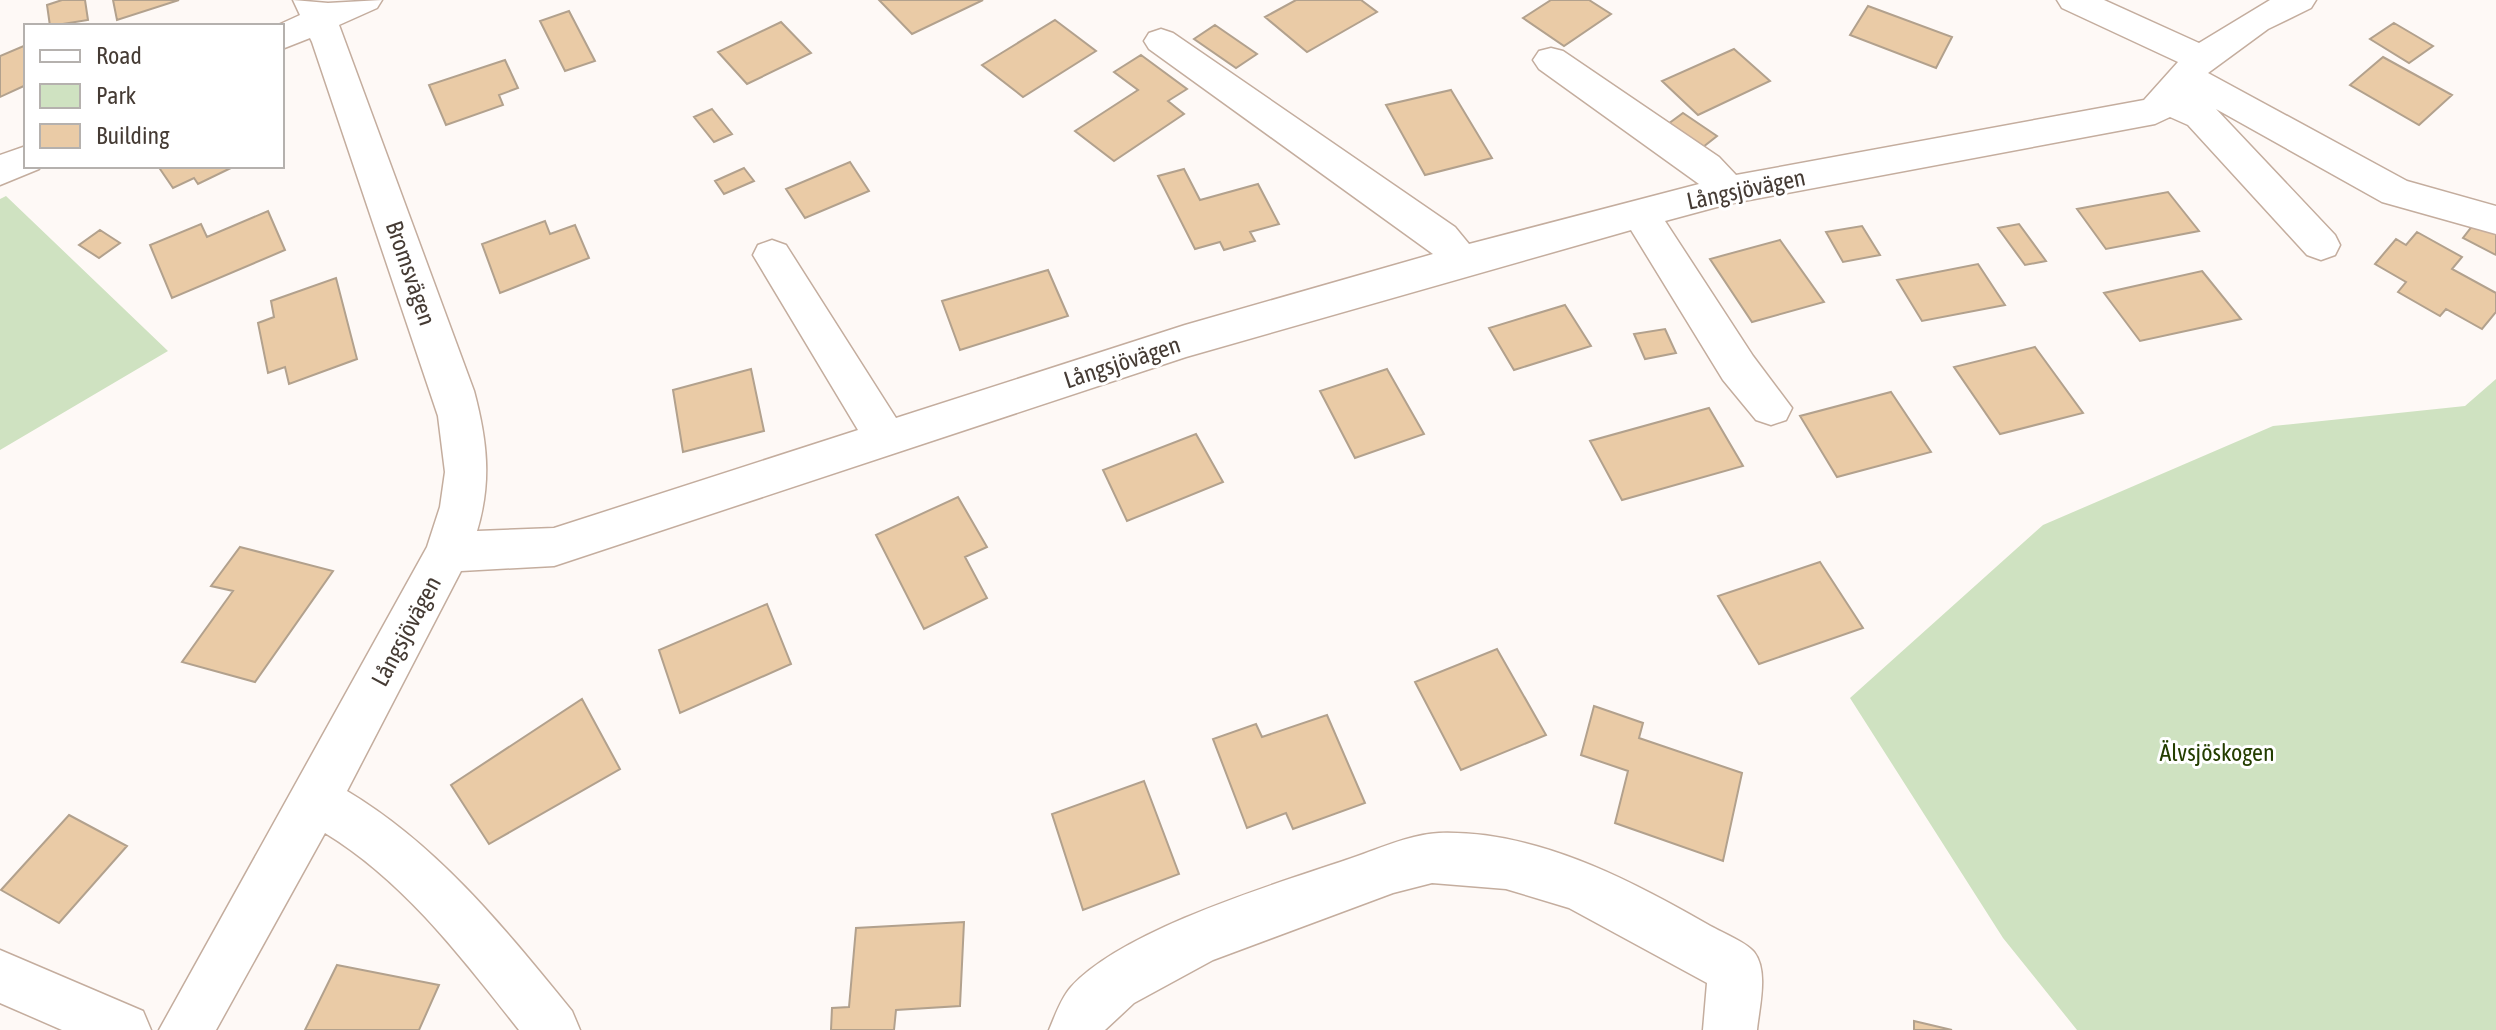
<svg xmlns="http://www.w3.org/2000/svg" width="2496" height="1030" viewBox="0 0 2496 1030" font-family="'Asap Condensed',sans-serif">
	<rect width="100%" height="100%" fill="#fef9f6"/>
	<path fill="#cfe2c1" d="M6,196L168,351L0,450V199Z
		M2496,379V1030H2077L2003,938L1850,698L2043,525L2273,426L2465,406Z"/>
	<path fill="#eacba6" stroke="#b2a18d" stroke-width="2" d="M62,0H85L88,20L50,26L47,5Z
		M113,0H179L117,20Z
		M879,0H983L912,34Z
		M1296,0H1361L1377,12L1307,52L1265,17Z
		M1551,0H1589L1611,14L1564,46L1523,18Z
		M1868,6L1952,37L1936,68L1850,35Z
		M569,11L595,61L565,71L540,21Z
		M1055,20L1096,51L1023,97L982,65Z
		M781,22L811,53L747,84L718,52Z
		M2394,23L2433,46L2409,63L2370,39Z
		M1215,25L1257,54L1236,68L1194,39Z
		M26,45V85L0,97V56Z
		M1734,49L1770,81L1698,115L1662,81Z
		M1141,55L1187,89L1168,101L1184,114L1114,161L1075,131L1138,90L1114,72Z
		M2383,57L2452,95L2419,125L2350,85Z
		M505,60L518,88L499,95L503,105L446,125L429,85Z
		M1451,90L1492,158L1425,175L1386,105Z
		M712,109L732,134L714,142L694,117Z
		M1683,113L1717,136L1698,151L1664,127Z
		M850,162L869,191L805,218L786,189Z
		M158,166H235L198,184L194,178L173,188Z
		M744,168L754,181L724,194L715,181Z
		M1184,169L1200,200L1258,184L1279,224L1250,232L1255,241L1224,250L1220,242L1195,249L1158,176Z
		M2168,192L2199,231L2106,249L2077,209Z
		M268,211L285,250L172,298L150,245L201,224L207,237Z
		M545,221L550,234L575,225L589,258L500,293L482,244Z
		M2476,221L2496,232V255L2463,238Z
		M2019,224L2046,261L2025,265L1998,228Z
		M1862,226L1880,255L1843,262L1826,232Z
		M100,230L120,243L99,258L79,245Z
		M2417,232L2462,257L2452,269L2496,293V312L2482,329L2446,309L2440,316L2398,292L2406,282L2375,264L2396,239L2406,245Z
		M1780,240L1824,302L1752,322L1710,259Z
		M1978,264L2005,305L1922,321L1897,280Z
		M1048,270L1068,316L960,350L942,301Z
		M2202,271L2241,319L2140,341L2104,293Z
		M336,278L357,359L289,384L285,367L268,373L258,323L274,317L271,301Z
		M1565,305L1591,346L1514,370L1489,328Z
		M1665,329L1676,353L1645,359L1634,334Z
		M2035,347L2083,413L2000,434L1954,367Z
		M751,369L764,431L683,452L673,390Z
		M1387,369L1424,434L1355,458L1320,391Z
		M1891,392L1931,452L1837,477L1800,416Z
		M1709,408L1743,466L1622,500L1590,441Z
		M1196,434L1223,482L1127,521L1103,470Z
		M958,497L987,547L965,557L987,598L924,629L876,535Z
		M240,547L333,571L255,682L182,662L233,591L211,586Z
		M1820,562L1863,628L1759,664L1718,596Z
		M767,604L791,664L680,713L659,650Z
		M1497,649L1546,735L1461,770L1415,682Z
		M582,699L620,769L489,844L451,785Z
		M1594,706L1643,723L1639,738L1742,773L1723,861L1615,823L1628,771L1581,755Z
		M1327,715L1365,803L1293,829L1286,813L1247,828L1213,739L1256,724L1262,737Z
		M1144,781L1179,874L1083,910L1052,814Z
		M69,815L127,846L59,923L1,890Z
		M964,922L960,1006L896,1010L894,1030H831L832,1008L849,1007L856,928Z
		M337,965L439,985L419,1030H305Z
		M1914,1021L1952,1030H1914Z"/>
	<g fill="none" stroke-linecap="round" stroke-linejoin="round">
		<g stroke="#c4ad9e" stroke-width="3">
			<path id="minor" d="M293,0L328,3L382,0L377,8L339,25L474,391C487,440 492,481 477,531L554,528L858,430L753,255L758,245L772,240L786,245L896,418L1185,325L1433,254L1149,49L1144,41L1149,33L1161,29L1173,33L1455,227L1469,244L1699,184L1539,69L1533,60L1539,51L1551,48L1563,51L1719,157L1736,175L2144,100L2178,62L2062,8L2057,0H2104L2199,43L2270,0H2316L2311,8L2268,29L2208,73L2407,181L2496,206V234L2382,202L2216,109L2335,235L2340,245L2335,255L2321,260L2307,255L2188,125L2170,117L2155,124L1728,204L1665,221L1753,356L1792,408L1786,420L1771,425L1756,420L1723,380L1631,230L1186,357L554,566L461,571L347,791C439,846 505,929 572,1011L580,1030H519C462,958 404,881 325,833L216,1030H159L427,547L440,507L445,472L438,416L312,42L310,38L282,49V26H276L300,15Z
				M26,146V166H41L39,169L0,185V155Z
				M1439,833C1534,830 1627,878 1707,924C1720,932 1745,941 1754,952C1769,971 1759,1008 1757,1030H1703L1707,983L1569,908L1506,889L1432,883L1393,893L1213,960L1134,1003L1105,1030H1049C1055,1016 1061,998 1071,987C1123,930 1272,885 1346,860C1377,850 1406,835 1439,833Z
				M0,950L143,1011L151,1030H62L0,1003Z"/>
		</g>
		<use href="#minor" fill="#fff" fill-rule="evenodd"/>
	</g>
	<g text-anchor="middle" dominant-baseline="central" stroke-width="6" stroke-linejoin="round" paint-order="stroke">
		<g font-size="24" fill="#453b34" stroke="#fff">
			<text transform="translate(1746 189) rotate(-12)">Långsjövägen</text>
			<text transform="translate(411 273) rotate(71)">Bromsvägen</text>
			<text transform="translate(1122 362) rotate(-18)">Långsjövägen</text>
			<text transform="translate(406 631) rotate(-62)">Långsjövägen</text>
		</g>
		<g font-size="24" fill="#243e00" stroke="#fff">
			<text x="2217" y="752">Älvsjöskogen</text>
		</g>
	</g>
	<rect x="24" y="24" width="260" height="144" fill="#ffffff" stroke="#b5b1ae" stroke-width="2"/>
	<rect x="40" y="50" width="40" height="12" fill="#ffffff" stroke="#b5b1ae" stroke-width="2"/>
	<text x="96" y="64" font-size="24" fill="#453b34">Road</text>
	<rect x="40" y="84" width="40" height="24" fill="#cfe2c1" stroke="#b5b1ae" stroke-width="2"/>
	<text x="96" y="104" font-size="24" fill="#453b34">Park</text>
	<rect x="40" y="124" width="40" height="24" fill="#eacba6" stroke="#b5b1ae" stroke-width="2"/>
	<text x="96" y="144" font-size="24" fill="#453b34">Building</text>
</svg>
